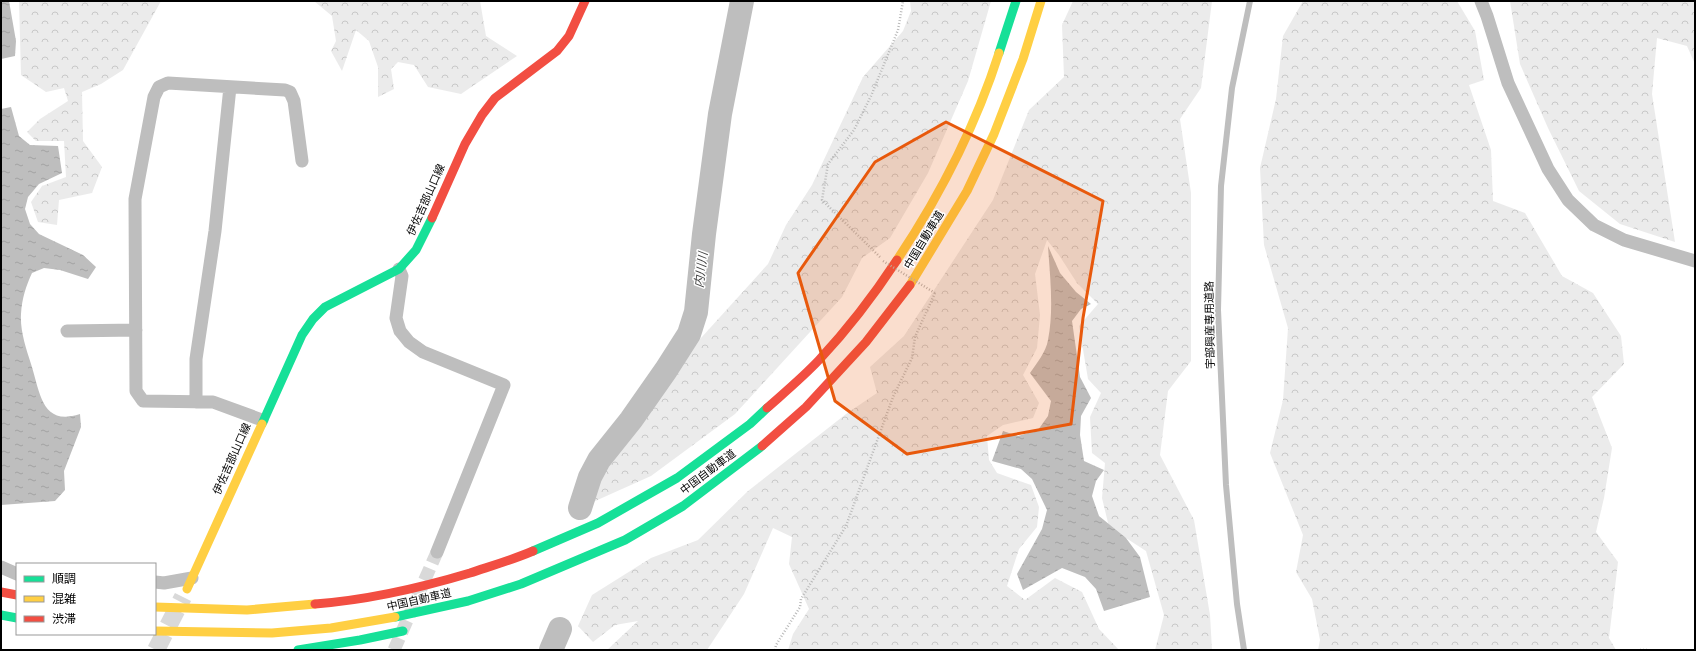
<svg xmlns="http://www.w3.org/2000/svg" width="1696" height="651" viewBox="0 0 1696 651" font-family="'Fira Sans Condensed','Noto Sans JP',sans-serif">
	<defs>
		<pattern id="forest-crowns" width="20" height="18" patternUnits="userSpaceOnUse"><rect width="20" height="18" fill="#ebebeb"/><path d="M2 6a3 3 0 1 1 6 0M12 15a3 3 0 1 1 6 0" fill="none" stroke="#c8c8c8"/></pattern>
		<pattern id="water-ripples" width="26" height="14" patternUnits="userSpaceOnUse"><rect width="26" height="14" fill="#bebebe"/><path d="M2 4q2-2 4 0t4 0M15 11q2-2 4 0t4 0" fill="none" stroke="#a2a2a2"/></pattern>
	</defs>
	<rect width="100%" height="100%" fill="#fff"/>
	<path fill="url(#forest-crowns)" d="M19,1H161L123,70L101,84L82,92L83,141L102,167L92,193L59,200L57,225L38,222L31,202L42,186L66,177L64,141H36L27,132L40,119L68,101L64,88L46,92L21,75Z
		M314,1H480L486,36L517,56L461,94L428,87L414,65L398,62L391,69L394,89L378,97V67L369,41L356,30L342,71L331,51L336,41L332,16Z
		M910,1H991L968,81L928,173L890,238L862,258L842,297L735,414L651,476L593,502V483L617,449L691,349L768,264L786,225L812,185L863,77L903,31L911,11Z
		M1073,1H1212L1201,88L1180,119L1191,193V361L1168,391L1160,455L1194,520L1210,615L1212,650H1155L1164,615L1146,551L1109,527L1102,498L1105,463L1092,453L1090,417L1101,393L1088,379L1079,326L1098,304L1077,283L1059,255L1047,240L1035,274L1040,315L1037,348L1023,375L1039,403L1033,418L1003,425L987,436L989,460L997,473L1031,485L1039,507L1037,527L1019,549L1007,586L1025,600L1055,578L1082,592L1099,629L1119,650H788L793,634L809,609L789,564L792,537L773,528L744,594L707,650H607L638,621L615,625L593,642L578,626L592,595L651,558L698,540L748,491L846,414L877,393L870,367L904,336L993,200L1029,110L1064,77L1062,25Z
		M1303,1H1457L1475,31L1484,80L1469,85L1491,150L1493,201L1525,213L1562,276L1593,293L1621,336L1624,364L1592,397L1612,448L1604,498L1596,532L1618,562L1609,638L1616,650H1318L1320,640L1312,599L1296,572L1303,535L1270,453L1283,400L1288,328L1264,245L1260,168L1276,99L1283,36Z
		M1510,1H1695V64L1687,46L1657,38L1652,94L1675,242L1620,224L1579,191L1548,128L1520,64Z"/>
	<path fill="url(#water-ripples)" d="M1,1H9L16,41L15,56L1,59Z
		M11,107L19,136L30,145L58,146L62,173L39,184L28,197L25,209L30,224L39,234L83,255L96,267L88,279L60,270L44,268L32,273C26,286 22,298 21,314C20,331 26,348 31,364C40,391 41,427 80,414L81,427L64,471L65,490L55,501L1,505V109Z
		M1048,246L1060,273L1076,292L1091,304L1081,309L1072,321L1080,377L1091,398L1081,416L1080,435L1084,461L1104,470L1096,481L1092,496L1099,516L1126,538L1140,557L1150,597L1104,611L1096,589L1085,577L1062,568L1023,590L1017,574L1042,529L1047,510L1032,479L1021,469L992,461L1003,431L1018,436L1038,430L1048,416L1051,401L1030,373C1037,363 1046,352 1048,340C1054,310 1050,277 1048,246Z"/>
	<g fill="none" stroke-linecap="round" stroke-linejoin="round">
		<path stroke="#bebebe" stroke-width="24" d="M580,508L590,477L599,460L631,420L666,370L689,334L696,312L704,234L720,114L742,1
			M551,650L560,629"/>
		<path stroke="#d9d9d9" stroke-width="13" stroke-dasharray="13 6" stroke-linecap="butt" d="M394,650L437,552"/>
		<path stroke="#d9d9d9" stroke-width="18" stroke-dasharray="18 9" stroke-linecap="butt" d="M156,650L183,597"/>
		<path stroke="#b9b9b9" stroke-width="2.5" stroke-dasharray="1 2" stroke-linecap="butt" d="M880,257L822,200L828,164L854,130L871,96L898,30L903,1
			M775,650L776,645L800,607L801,599L846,526L893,397L912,358L915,337L935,293
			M1640,650H1648"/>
		<path stroke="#bebebe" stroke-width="6" d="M1244,650L1237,604L1226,485L1218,310L1221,186L1232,88L1250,1"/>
		<path stroke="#bebebe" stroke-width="13" d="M1481,1L1487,16L1508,83L1548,169L1568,200L1594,225L1624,240L1695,261
			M399,269L402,276L396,318L400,331L409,342L423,352L504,385L437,552
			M67,331L136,330
			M196,402V359L215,231L230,87
			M262,420L213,402L143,401L136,391L135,199L154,97L159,87L168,83L285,90L290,92L294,101L302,161
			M1,567L17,574
			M155,582L164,583L192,578"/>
		<path stroke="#16e098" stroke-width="9" d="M999,53L1016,1
			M262,424L302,335L313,319L325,307L399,269L416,250L432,218
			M533,551L598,523L677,478L750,424L767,408
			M1,615L17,618
			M395,617L468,601L521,584L625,540L683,506L762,446
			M298,650L360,640L403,631"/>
		<path stroke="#ffcf43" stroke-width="9" d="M897,260C939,197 976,125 999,53
			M910,285L967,191L994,134L1023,59L1041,1
			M187,589L262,424
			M155,607L247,610L315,604
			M155,631L272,633L331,628L395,617"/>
		<path stroke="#f24e42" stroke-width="9" d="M432,218L465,144L482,115L495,98L557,51L569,36L585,1
			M767,408C785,392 803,377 819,360C848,329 874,295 897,260
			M762,446L806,407L866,342L910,285
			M1,592L17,595
			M315,604C367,600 420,588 470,573C491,566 512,560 533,551"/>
		<path stroke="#b9b9b9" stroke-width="2.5" stroke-dasharray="1 2" stroke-linecap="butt" d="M883,261L935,293"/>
	</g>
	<path fill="#e8590c" fill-opacity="0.2" stroke="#e8590c" stroke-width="3" stroke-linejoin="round" d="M946,122L1103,201L1083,318L1071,424L907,454L835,401L798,273L875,162Z"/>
	<g text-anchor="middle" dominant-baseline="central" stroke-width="3" stroke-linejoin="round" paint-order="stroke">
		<g font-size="11" fill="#000" stroke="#fff">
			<text transform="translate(426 200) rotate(-66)">伊佐吉部山口線</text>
			<text transform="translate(924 240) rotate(-59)">中国自動車道</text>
			<text transform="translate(1210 325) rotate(-91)">宇部興産専用道路</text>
			<text transform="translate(232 459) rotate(-66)">伊佐吉部山口線</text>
			<text transform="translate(708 472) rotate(-37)">中国自動車道</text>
			<text transform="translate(419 600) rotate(-13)">中国自動車道</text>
		</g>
		<g font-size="12" font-style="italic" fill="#434343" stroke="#fff">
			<text transform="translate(701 270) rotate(-83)">内川川</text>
		</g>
	</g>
	<rect width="1696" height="651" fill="none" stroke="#000000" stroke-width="4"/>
	<rect x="16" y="563" width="140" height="72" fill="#ffffff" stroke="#999999"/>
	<rect x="24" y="576" width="20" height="6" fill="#16e098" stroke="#999999"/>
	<text x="52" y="583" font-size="12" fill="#000000">順調</text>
	<rect x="24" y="596" width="20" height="6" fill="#ffcf43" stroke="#999999"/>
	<text x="52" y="603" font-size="12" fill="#000000">混雑</text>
	<rect x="24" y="616" width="20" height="6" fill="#f24e42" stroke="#999999"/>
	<text x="52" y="623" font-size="12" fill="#000000">渋滞</text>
</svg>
